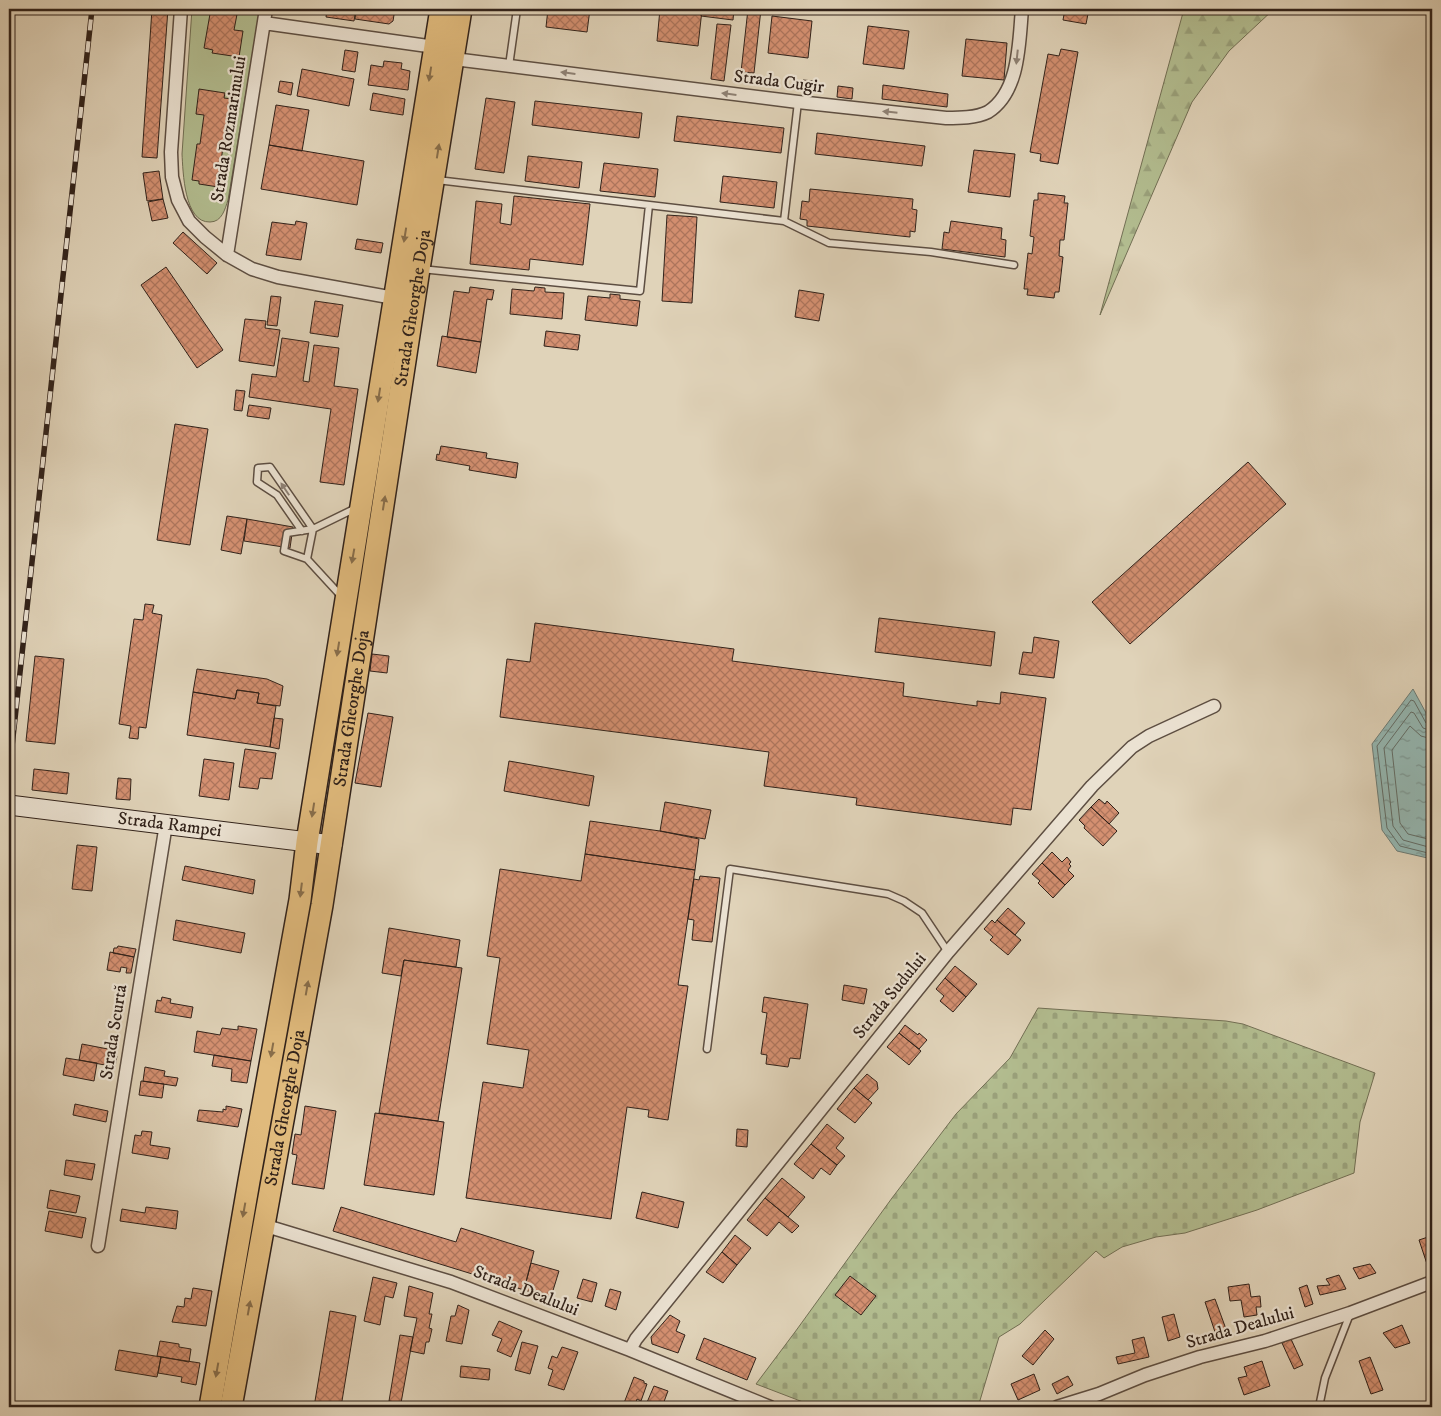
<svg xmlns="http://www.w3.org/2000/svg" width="1441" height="1416" viewBox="0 0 1441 1416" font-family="'IM FELL DW Pica',serif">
	<defs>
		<pattern id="forest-firs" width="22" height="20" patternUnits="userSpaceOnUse" patternTransform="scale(1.25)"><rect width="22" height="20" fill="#b2bc8f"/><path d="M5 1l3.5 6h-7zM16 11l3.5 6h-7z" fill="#9aa17b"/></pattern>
		<pattern id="cemetery-stones" width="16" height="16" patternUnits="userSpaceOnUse" patternTransform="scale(1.25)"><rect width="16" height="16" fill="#b2bc8f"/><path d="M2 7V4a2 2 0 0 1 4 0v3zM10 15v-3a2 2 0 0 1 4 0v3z" fill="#9aa17b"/></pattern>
		<pattern id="water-ripples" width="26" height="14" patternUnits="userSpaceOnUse" patternTransform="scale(1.25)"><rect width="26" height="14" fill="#94b7b2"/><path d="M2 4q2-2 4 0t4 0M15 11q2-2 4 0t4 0" fill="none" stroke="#799490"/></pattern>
		<pattern id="building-cross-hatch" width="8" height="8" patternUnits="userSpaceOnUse" patternTransform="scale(1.25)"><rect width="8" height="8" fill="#d49071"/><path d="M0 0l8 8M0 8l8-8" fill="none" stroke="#ad755c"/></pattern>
	</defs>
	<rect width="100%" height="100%" fill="#e0d3b9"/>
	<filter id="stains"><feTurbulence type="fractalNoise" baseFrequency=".004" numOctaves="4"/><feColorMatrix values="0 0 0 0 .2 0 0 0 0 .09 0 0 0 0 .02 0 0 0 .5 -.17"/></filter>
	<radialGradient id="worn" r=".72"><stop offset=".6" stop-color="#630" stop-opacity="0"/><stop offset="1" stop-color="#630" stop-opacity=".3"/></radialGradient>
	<path fill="#b2bc8f" stroke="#726f54" d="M192,9H260L228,200C225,209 222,222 210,222C184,223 183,171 182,154Z"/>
	<path fill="url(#forest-firs)" stroke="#726f54" d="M1184,9H1274L1229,51L1192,102L1100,315Z"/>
	<path fill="url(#cemetery-stones)" stroke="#726f54" d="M1038,1008L1226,1021L1243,1024L1375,1073L1360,1122L1354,1173L1257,1210L1185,1233L1156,1237L1122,1247L1104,1258L1096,1251L1020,1324L999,1337L978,1407H816L756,1384L795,1332L892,1198L956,1114L1010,1058Z"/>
	<path fill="url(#water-ripples)" stroke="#6c7b75" d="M1413,689L1432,724V859L1397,851L1382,830L1372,744Z"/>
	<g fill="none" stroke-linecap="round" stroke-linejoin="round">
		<path stroke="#626c66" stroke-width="1" d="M1432,725L1426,723L1414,701L1411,700L1377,746L1387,828L1400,846L1432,854
			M1432,731L1423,728L1414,713L1411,712L1384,748L1393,826L1403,840L1432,848
			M1432,739L1421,736L1410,726L1392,750L1400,823L1408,834L1432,840"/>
	</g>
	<path fill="url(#building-cross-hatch)" stroke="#31221a" d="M152,9H168L157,158L142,157Z
		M215,9H238L234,30L243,31L239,57L212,53L213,50L204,48L210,14H215Z
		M293,9H321V13Z
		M327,9H356L354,21L326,17Z
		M356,9H395L393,21L389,24L355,19Z
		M548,9H590L587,32L546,27Z
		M660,9L702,10L698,46L657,41Z
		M697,9H734L733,20L701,16L702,10Z
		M748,9H761L754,73L741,72Z
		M1065,9H1089L1086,24L1063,20Z
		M772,16L812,21L808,58L768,53Z
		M717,24L731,25L724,81L711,79Z
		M868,26L909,31L904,69L863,64Z
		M966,39L1007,43L1004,80L962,76Z
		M1061,49L1078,52L1058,164L1040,161L1041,154L1030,152L1048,54L1059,56Z
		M345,50L358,52L355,72L342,70Z
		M384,61L402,63L401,69L410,71L408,90L368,85L371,65L383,67Z
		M302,69L354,79L349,106L297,96Z
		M803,80L814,81L813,92L802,91Z
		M280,81L293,83L291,95L278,92Z
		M883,85L948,94L947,107L882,99Z
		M838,86L853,88L852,99L837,97Z
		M199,89L225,93L224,98L232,99L227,133H225L221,161L229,162L225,188L199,184V181L192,180L197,144H200L204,115L196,114Z
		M373,93L405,99L403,115L370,110Z
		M486,98L515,102L504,173L475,169Z
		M535,101L642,113L639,138L532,125Z
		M276,105L309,110L302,151L269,145Z
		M677,116L784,128L781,153L674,141Z
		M817,133L925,146L922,166L815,154Z
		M269,145L364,161L357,205L261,189Z
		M974,150L1015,154L1010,197L968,192Z
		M528,156L582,162L579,188L525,181Z
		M604,163L658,169L655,197L600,191Z
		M159,171L163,199L147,201L143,173Z
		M723,176L777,182L774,208L720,202Z
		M810,189L913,199L912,209L917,210L915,232L910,231V237L807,226V220L800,219L802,201L809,202Z
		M1038,193L1065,196L1064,203H1068L1064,240H1060L1059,256L1063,257L1059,292H1055L1054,298L1027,295L1028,289H1024L1028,253L1032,254L1034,237L1030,236L1034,200H1038Z
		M514,196L590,204L583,265L530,259L529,270L470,264L476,201L502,204L500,223L511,225Z
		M163,199L168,218L152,221L148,202Z
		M667,215L697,217L692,303L662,301Z
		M296,221L307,223L301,260L266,255L272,222L295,225Z
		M951,221L1002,228L1001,239L1006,240L1005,257L942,249L944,232L949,233Z
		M183,232L217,263L207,274L173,243Z
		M357,239L383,243L381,253L355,249Z
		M166,267L223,350L197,368L141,285Z
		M470,287L494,290L492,300L487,299L481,342L447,337L454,291L469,293Z
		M535,287L545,288V292L564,293L562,319L510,314L512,289L534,291Z
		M799,290L824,294L819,321L795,317Z
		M610,294L620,295V299L640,301L637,326L585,320L588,296L610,298Z
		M271,296L281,297L277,326L267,325Z
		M315,301L343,305L338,337L310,333Z
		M245,319L266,321L265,328L280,330L274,366L239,361Z
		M546,331L580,335L578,350L544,346Z
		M442,336L481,342L476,373L437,366Z
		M282,338L309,342L303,381L309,382L314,345L339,348L334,386L358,389L344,485L320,482L331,409L249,397L252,374L276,377Z
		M236,390L245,391L242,411L234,410Z
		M249,405L271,408L269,419L247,416Z
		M175,424L208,429L190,545L157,540Z
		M441,446L487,453L486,458L518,463L516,478L469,470L470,466L436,460L437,454L439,455Z
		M1248,462L1286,504L1130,644L1092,602Z
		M227,516L247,519L241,554L221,550Z
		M247,519L293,527L290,548L244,541Z
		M145,604L154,605L152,613L162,615L146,728L139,727L138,739L129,738L131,726L119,724L134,619L143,620Z
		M879,618L995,632L991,666L875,652Z
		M535,623L734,649L732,661L904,683L903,696L977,706V701L1000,704L1001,692L1046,698L1031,810L1013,808L1011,825L856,805L857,798L764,786L769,752L500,717L507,659L530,662Z
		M1034,637L1059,641L1054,678L1019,674L1023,652L1032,653Z
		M372,654L389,656L387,673L370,671Z
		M35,656L64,659L55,744L26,741Z
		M197,669L267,679L283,686L280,706L257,703L259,693L237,690L235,699L193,692Z
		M237,690L259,693L257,703L276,706L270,747L187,735L193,692L235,699Z
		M368,713L393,717L381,787L355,783Z
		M274,718L283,719L279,749L270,747Z
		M245,749L276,753L272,779L260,778L258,789L239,787Z
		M204,759L234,763L229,800L199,796Z
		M509,761L594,776L589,806L504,791Z
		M34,769L69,773L67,794L32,790Z
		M118,778L131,779L130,800L116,799Z
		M1099,799L1105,804L1107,801L1119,813L1109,824L1091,807Z
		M665,802L711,810L705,839L660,831Z
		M1091,807L1117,831L1103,846L1084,828L1085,826L1079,820Z
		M590,821L660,831L699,839L695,870L585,854Z
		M77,845L97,847L92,891L72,889Z
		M1052,852L1062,862L1067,857L1071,862L1069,864L1071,866L1068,870L1074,876L1065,885L1042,863Z
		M585,854L695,870L678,985L688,986L668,1120L648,1117L649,1110L627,1107L611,1219L466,1198L483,1082L523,1088L529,1050L487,1044L500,958L487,956L500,869L581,881Z
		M1042,863L1065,885L1053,898L1038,883L1040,881L1032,874Z
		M185,866L255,880L253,894L182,880Z
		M700,876L720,878L712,942L692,940L694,920L688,919L694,879L699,880Z
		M1008,908L1025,923L1015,935L997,920Z
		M176,920L245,933L241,953L173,940Z
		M992,920L995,923L997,920L1021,940L1008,955L990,940L993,937L984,929Z
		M389,928L460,940L456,967L404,960L401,976L382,973Z
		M118,946L136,949L134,957L113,953L114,948H117Z
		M110,952L134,957L131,973H126L127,968L121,967L120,972L107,970Z
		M404,960L462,968L438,1121L379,1113Z
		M955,966L977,984L966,997L945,978Z
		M945,978L966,997L953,1012L940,1001L944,996L936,989Z
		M844,985L867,989L864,1004L842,1000Z
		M162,997L171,999L170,1003L193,1007L191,1018L155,1012L157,1000L161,1001Z
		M764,997L808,1004L800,1059L790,1058L788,1067L766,1064L767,1055L761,1054L767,1013L762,1012Z
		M905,1025L918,1035L919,1033L927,1040L919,1049L899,1033Z
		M238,1026L257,1029L251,1061L194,1052L197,1031L220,1035L222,1028L238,1030Z
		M899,1033L921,1051L909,1065L887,1047Z
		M82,1044L113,1050L112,1055L117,1056L115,1067L79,1060Z
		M214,1055L251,1061L247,1083L231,1081L232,1069L212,1066Z
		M66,1058L97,1063L94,1081L63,1075Z
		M145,1067L165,1071L164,1076L178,1078L176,1086L143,1081Z
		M867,1074L877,1082L878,1089L868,1100L854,1088Z
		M141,1081L164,1084L162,1098L139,1095Z
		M854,1088L872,1103L855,1123L837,1109Z
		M75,1104L108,1111L106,1122L73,1115Z
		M226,1106L242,1109L238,1127L197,1121L199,1110L223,1112V1109L226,1110Z
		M305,1106L336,1111L324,1189L292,1184L297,1155L292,1154L295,1134L301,1135Z
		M375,1113L444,1122L434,1195L364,1185Z
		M827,1124L844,1138L836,1148L845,1156L837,1165L811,1144Z
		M737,1129L748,1130L747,1147L736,1146Z
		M142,1131L152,1132L150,1145L170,1148L168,1159L132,1153L135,1135L141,1136Z
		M811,1144L837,1165L830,1175L821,1168L813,1179L794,1164Z
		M66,1160L95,1164L92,1180L64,1175Z
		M782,1178L805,1197L788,1217L765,1198Z
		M50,1190L80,1196L76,1213L47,1208Z
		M642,1192L684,1202L678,1228L636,1218Z
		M765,1198L799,1226L792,1233L779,1222L767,1236L747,1220Z
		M146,1207L178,1211L176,1229L120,1221L122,1209L145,1213Z
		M341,1207L456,1242L461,1228L534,1251L524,1290L333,1231Z
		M49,1211L86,1218L82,1238L45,1231Z
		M735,1235L751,1248L737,1265L722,1252Z
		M1431,1236L1432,1241V1263L1427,1264L1419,1240Z
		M722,1252L737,1265L723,1283L706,1272Z
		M531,1263L559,1271L551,1297L524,1290Z
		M1370,1264L1376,1273L1359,1279L1353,1268Z
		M1339,1275L1346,1289L1320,1295L1317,1286L1330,1285L1326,1279Z
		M850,1276L876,1296L861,1315L835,1295Z
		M373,1277L397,1283L393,1298L385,1296L380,1325L364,1321Z
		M583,1279L597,1283L592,1302L577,1298Z
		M1249,1284L1251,1297L1260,1296L1261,1307H1256L1257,1315L1244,1317L1241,1300L1230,1301L1228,1287Z
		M1307,1285L1313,1304L1305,1307L1299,1288Z
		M409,1286L433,1293L429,1314H432L429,1328L432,1329L429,1342H426L424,1354L410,1351L417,1318L404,1316Z
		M193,1288L212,1291L206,1326L172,1322L177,1306L184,1307L185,1298L191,1299Z
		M610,1289L621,1292L616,1310L605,1306Z
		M1215,1299L1226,1329L1215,1332L1205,1302Z
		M458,1305L469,1310L462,1344L446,1341L451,1316H455Z
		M330,1311L356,1316L341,1407H314Z
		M1174,1314L1180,1337L1168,1341L1162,1317Z
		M670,1315L680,1321L676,1331L685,1335L678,1353L652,1344L651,1337Z
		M499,1321L522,1331L511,1357L497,1351L502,1339L492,1335Z
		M1402,1325L1410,1343L1395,1348L1383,1333Z
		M1045,1330L1054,1339L1033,1365L1022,1356Z
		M400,1335L413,1337L401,1403L389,1401Z
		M1144,1337L1149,1357L1118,1364L1116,1357L1135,1353L1132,1340Z
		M704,1338L756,1358L747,1380L696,1359Z
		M1291,1339L1303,1365L1294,1369L1282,1343Z
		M160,1341L179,1344V1347L191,1349L189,1362L157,1356Z
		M522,1342L538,1346L530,1374L515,1370Z
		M562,1347L578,1352L564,1390L548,1385L553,1370L548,1368L552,1356L557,1358Z
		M119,1350L161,1357L157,1377L115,1370Z
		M161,1357L200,1363L196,1385L181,1382L182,1377L158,1373Z
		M1370,1357L1383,1390L1371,1394L1359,1361Z
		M1262,1361L1270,1386L1244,1395L1238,1378L1247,1376L1244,1367Z
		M461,1366L490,1369L489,1380L460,1377Z
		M1034,1374L1040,1390L1018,1400L1011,1384Z
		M1068,1376L1073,1385L1057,1394L1052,1384Z
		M634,1377L644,1381V1383L647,1384L641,1401L637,1399L634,1407L624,1403Z
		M654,1386L668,1391L662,1407H645Z"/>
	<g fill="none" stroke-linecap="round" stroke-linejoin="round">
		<g stroke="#5d4e42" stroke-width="9">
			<path id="lane" d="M509,66L517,9
				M437,180L784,221L829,243L931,252L1014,265
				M784,221L798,102
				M421,269L640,291L649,205
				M302,531L277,495L257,482L258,468L270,467L313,529L287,533L284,551L307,559
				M341,596L307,559L313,529L356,508
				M707,1049L730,869L888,894L904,901L922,913L948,952
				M1319,1407L1325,1378L1350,1314"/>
		</g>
		<g stroke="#5d4e42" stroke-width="15">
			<path id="street" d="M181,9L171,152L172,177L178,200L189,221L205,237L227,255L252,269L278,277L394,298
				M264,23L435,47
				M454,59L798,102L946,118C959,118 976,118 988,112C1020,92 1019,41 1022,9
				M227,255L266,9
				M263,1225L451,1282L630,1350L770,1407
				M98,1246L166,824
				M630,1350L636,1339L948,952L1092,786L1132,747L1149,736L1214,706
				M1057,1407L1099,1394L1145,1375L1200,1357L1265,1341L1350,1313L1432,1282"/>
		</g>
		<g stroke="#31221a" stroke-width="21">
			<g id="secondary">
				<path id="s1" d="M9,805L332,845"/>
			</g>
		</g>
		<g stroke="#31221a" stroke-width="24">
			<g id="primary">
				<path d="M210,1407L249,1181L300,900L307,842L441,9"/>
				<path id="s2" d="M231,1407L322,905L419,269L461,9"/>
			</g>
		</g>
		<use href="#lane" stroke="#ebe2d2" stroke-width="6"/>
		<use href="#street" stroke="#ebe2d2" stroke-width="12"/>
		<use href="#secondary" stroke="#ebe2d2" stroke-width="19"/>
		<use href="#primary" stroke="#e0ba7c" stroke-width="21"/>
		<g stroke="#31221a" stroke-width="5.5">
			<path id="rail" d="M9,774L92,9"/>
		</g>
		<use href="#rail" stroke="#ebe2d2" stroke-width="4" stroke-dasharray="11" stroke-linecap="butt"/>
	</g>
	<defs><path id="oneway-solid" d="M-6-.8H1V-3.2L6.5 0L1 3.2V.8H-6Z" transform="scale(1.25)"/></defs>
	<g fill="#8e8276">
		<use href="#oneway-solid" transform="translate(1017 57) rotate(96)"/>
		<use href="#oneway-solid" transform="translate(568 73) rotate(-173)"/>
		<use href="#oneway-solid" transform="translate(729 94) rotate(-173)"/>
		<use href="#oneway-solid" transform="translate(890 112) rotate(-174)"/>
		<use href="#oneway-solid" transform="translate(285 489) rotate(-124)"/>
	</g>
	<g fill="#886e4b">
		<use href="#oneway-solid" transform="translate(430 74) rotate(99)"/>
		<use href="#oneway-solid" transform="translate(438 151) rotate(-81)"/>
		<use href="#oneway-solid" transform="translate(405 235) rotate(99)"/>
		<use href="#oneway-solid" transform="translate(379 395) rotate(99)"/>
		<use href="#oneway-solid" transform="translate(384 503) rotate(-81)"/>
		<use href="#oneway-solid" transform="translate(353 556) rotate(100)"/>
		<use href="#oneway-solid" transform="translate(338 649) rotate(99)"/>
		<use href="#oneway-solid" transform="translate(313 810) rotate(99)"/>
		<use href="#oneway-solid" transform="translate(301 890) rotate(97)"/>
		<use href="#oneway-solid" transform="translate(307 988) rotate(-80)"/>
		<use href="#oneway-solid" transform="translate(272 1050) rotate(100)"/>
		<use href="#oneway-solid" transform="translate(244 1210) rotate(100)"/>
		<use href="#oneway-solid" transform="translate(249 1308) rotate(-80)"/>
		<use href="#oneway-solid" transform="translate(217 1370) rotate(100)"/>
	</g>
	<g text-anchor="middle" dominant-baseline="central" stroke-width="4.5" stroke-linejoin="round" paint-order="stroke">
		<g font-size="18" fill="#31221a" stroke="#ebe2d2">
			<text transform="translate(779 82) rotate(7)">Strada Cugir</text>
			<text transform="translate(229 129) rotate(-81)">Strada Rozmarinului</text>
			<text stroke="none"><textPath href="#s2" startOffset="1114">Strada Gheorghe Doja</textPath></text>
			<text stroke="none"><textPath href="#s2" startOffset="709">Strada Gheorghe Doja</textPath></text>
			<text stroke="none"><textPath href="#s1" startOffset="162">Strada Rampei</textPath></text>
			<text transform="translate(890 996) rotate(-51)">Strada Sudului</text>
			<text transform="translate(114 1032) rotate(-81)">Strada Scurtă</text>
			<text stroke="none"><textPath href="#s2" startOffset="304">Strada Gheorghe Doja</textPath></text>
			<text transform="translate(526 1291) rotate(21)">Strada Dealului</text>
			<text transform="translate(1240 1328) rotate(-16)">Strada Dealului</text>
		</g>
	</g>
	<rect width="1441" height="1416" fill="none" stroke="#e0d3b9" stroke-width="30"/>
	<rect x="10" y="10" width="1421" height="1396" fill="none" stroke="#31221a" stroke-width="2.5"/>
	<rect x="15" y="15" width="1411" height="1386" fill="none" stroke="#31221a"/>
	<rect width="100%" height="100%" filter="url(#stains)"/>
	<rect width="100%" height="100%" fill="url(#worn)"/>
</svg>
